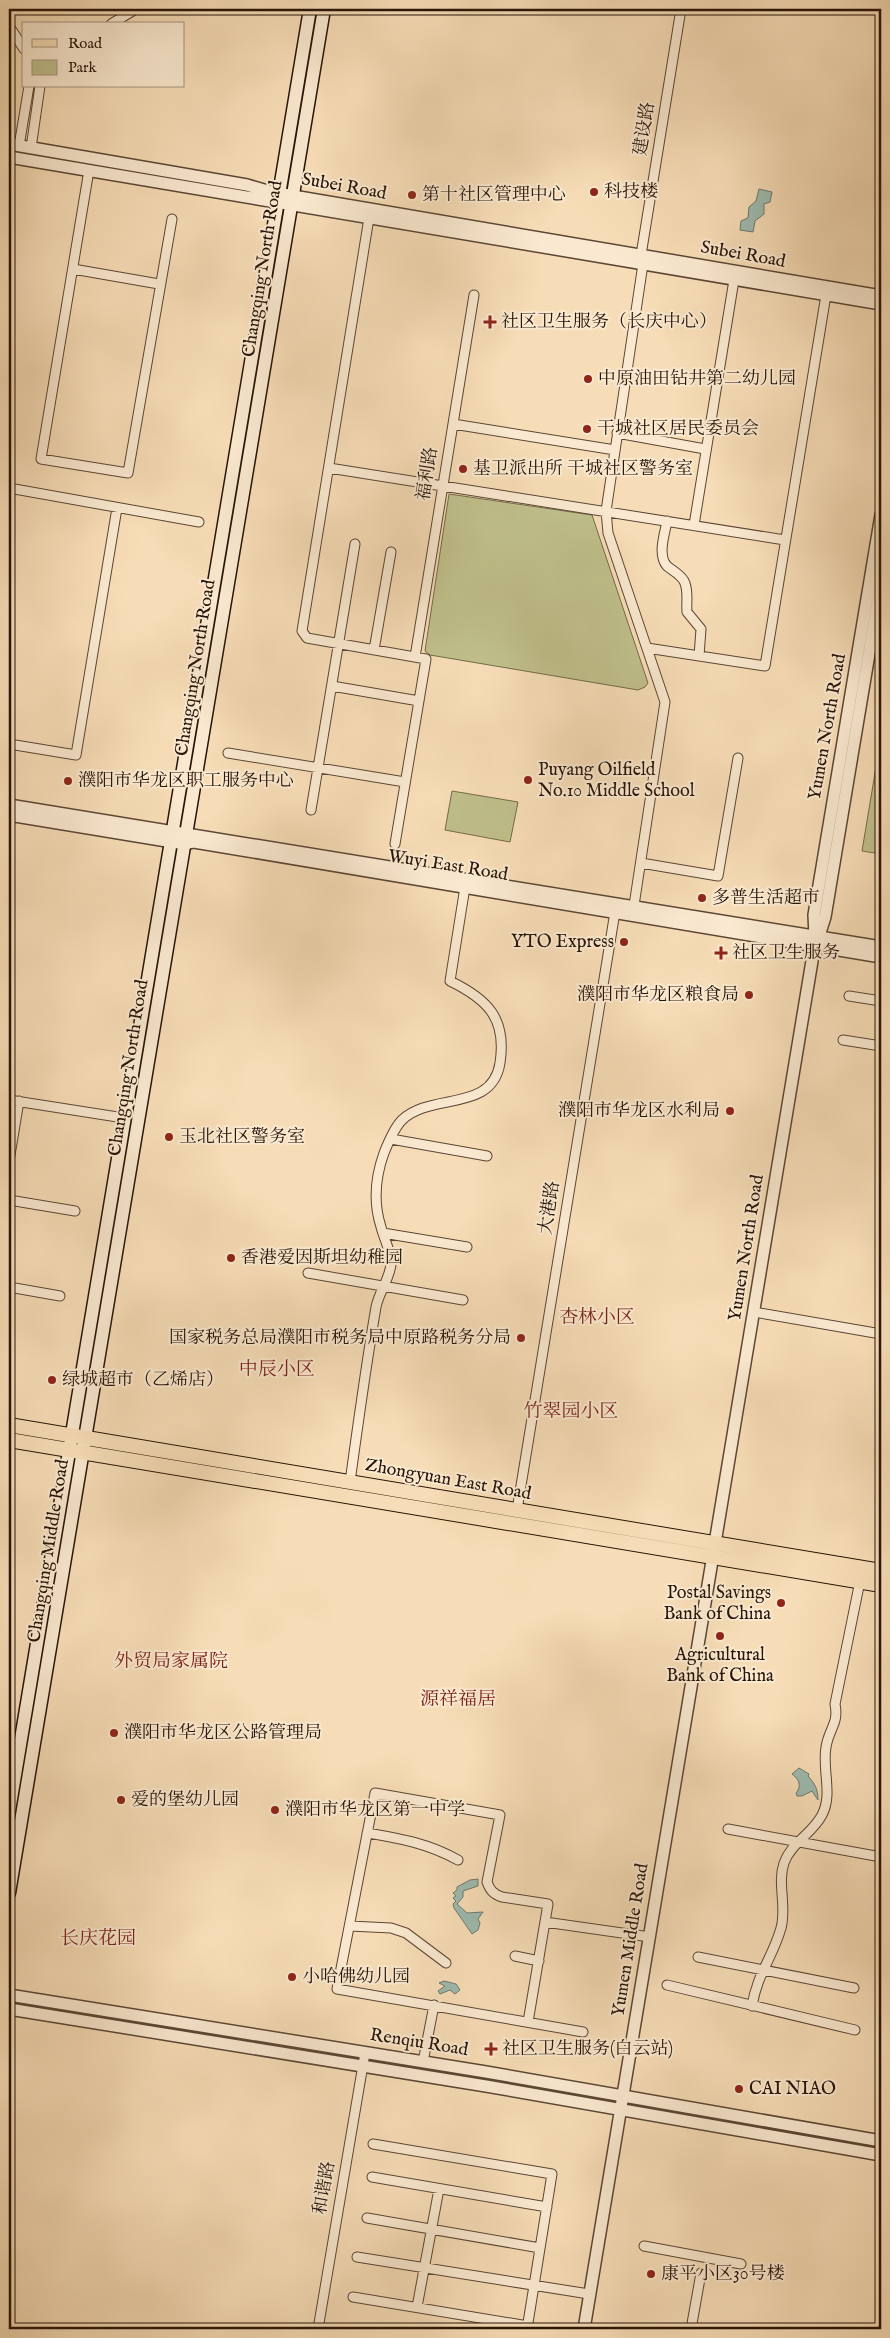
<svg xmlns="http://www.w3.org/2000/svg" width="890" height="2338" viewBox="0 0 890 2338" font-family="'IM FELL English','Noto Serif SC',serif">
	<rect width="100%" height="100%" fill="#f7ddb7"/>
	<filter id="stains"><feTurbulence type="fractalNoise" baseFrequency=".004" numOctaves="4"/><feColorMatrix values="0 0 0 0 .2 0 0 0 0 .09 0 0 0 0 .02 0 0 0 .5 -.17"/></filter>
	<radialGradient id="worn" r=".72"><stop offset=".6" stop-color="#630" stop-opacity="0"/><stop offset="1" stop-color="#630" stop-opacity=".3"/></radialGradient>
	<path fill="#c0c08c" stroke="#746a4a" d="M449,494L592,515L648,683L645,687L638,690L430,655L425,651Z
		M881,737V854L862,851Z
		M452,791L518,802L510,842L445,830Z"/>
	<path fill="#9dbbb0" stroke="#6e786d" d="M759,189L772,192L770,202L764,204V214L755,221L753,232L740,230L741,221L748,218L749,207L756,201Z
		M799,1768L809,1774L808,1776C815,1784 818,1789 818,1800L812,1791L802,1796H797L796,1793C802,1786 799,1779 792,1774Z
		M478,1879V1886L463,1891V1897L457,1904L467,1913L483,1912L478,1919L480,1923L478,1930L472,1934L454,1908L453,1904L456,1901L453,1898L456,1896L453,1893L457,1890V1887L470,1880Z
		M444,1981L456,1984L460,1990L455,1994L450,1990L440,1994L438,1991L445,1986L439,1983Z"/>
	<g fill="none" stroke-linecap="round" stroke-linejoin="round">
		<g stroke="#5b4634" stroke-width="11">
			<path id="minor" d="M111,24L136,9
				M9,26L24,49
				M19,146L29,86
				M31,148L40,86
				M89,170L41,459L128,473L172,219
				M369,218L302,631L307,638L426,659L395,844
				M641,255L681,9
				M73,269L159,284
				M453,424L615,450
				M617,433L705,449
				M329,468L785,540
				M9,488L199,522
				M667,521C665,533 657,555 667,566C673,571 680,574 684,581C689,590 686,602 687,612L701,629L699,656
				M694,525L734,280
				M647,648L765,666L826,295
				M374,650L391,552
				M415,657L474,295
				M332,686L419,701
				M9,744L76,755L117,508
				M228,753L405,782
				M311,810L355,544
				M641,863L718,876L738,758
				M633,912L665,702L608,533L606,511L643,264
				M849,996L881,1001
				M843,1040L881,1046
				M9,1100L124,1118
				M391,1139L487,1156
				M9,1161L19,1101
				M9,1200L75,1211
				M383,1233L467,1247
				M308,1273L463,1300
				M9,1287L60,1296
				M754,1312L881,1334
				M350,1482C358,1424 366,1365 376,1307C379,1292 390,1278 391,1264C391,1251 384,1239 381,1227C373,1202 375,1178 384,1153C388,1143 394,1128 402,1120C431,1092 492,1113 500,1063C507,1018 487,999 450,981L465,887
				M517,1510L615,912
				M728,1829L881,1857
				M367,1833C402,1839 427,1843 458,1860
				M545,1922L650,1937
				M350,1926L391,1928L406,1933L446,1963
				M515,1956L539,1961
				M698,1957L854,1988
				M667,1985L855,2030
				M752,2006C757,1974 773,1957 781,1928C787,1907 777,1883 784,1863C791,1843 812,1834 822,1815C833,1794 822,1770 826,1747C829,1728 839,1724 835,1704L860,1581
				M528,2022L548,1904L502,1897C493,1894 490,1890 487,1882L500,1815L375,1793L337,1989L583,2032
				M423,2062L434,2005
				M373,2144L552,2174L527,2329
				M372,2177L547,2207
				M367,2218L540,2248
				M644,2246L741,2264
				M357,2257L589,2294
				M353,2297L528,2326
				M417,2307L439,2189
				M318,2329L365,2053
				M691,2329L701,2273"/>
		</g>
		<g stroke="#5b4634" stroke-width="14">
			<path id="tertiary" d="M9,144L247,185L264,190L293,196L881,296
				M9,157L881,304
				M9,805L881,947
				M9,815L185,844L194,842L881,957
				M815,936L814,915L881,515
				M9,1995L486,2072L881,2141
				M9,2009L486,2086L881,2155
				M584,2329L813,955L825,917L881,582"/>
		</g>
		<g stroke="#271408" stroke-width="15">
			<path id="secondary" d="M9,1811L310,9
				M9,1893L324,9"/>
		</g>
		<g stroke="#271408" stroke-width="16">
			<path id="primary" d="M9,1425L881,1571
				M9,1440L881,1585"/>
		</g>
		<use href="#minor" stroke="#fae9d0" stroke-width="9"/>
		<use href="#tertiary" stroke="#fae9d0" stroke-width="11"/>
		<use href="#secondary" stroke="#fae9d0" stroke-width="12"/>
		<use href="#primary" stroke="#f7ddb7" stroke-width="14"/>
	</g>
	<g fill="#8f2418" stroke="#fae9d0" stroke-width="2">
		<circle cx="594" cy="192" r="5"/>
		<circle cx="412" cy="195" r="5"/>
		<path d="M487.5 314.5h5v5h5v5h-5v5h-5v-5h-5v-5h5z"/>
		<circle cx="588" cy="379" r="5"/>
		<circle cx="587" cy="429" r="5"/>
		<circle cx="463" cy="469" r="5"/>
		<circle cx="528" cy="780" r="5"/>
		<circle cx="68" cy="781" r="5"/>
		<circle cx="702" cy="898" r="5"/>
		<circle cx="624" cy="942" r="5"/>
		<path d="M718.5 945.5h5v5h5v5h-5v5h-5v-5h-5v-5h5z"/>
		<circle cx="749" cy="995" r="5"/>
		<circle cx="730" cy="1111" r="5"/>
		<circle cx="169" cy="1137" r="5"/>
		<circle cx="231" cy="1258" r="5"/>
		<circle cx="521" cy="1338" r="5"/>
		<circle cx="52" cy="1380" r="5"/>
		<circle cx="781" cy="1603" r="5"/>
		<circle cx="720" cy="1636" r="5"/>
		<circle cx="114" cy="1733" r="5"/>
		<circle cx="121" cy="1800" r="5"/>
		<circle cx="275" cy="1810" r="5"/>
		<circle cx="292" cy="1977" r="5"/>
		<path d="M488.5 2041.5h5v5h5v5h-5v5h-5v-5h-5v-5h5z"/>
		<circle cx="739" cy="2089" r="5"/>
		<circle cx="651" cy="2274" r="5"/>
	</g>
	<g text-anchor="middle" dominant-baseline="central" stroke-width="4" stroke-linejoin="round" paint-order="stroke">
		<g font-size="18" fill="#271408" stroke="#fae9d0">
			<text transform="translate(645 129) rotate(-81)">建设路</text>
			<text transform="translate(344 187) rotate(10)">Subei Road</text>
			<text transform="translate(743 255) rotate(10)">Subei Road</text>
			<text transform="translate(263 269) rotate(-81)">Changqing North Road</text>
			<text transform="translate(428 474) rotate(-81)">福利路</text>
			<text transform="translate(196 668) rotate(-81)">Changqing North Road</text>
			<text transform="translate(828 727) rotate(-80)">Yumen North Road</text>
			<text transform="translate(448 866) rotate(9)">Wuyi East Road</text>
			<text transform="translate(129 1068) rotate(-81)">Changqing North Road</text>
			<text transform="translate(550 1208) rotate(-81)">大港路</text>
			<text transform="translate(747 1248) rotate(-81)">Yumen North Road</text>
			<text transform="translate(448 1480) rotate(10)">Zhongyuan East Road</text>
			<text transform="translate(49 1551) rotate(-81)">Changqing Middle Road</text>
			<text transform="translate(631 1940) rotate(-81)">Yumen Middle Road</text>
			<text transform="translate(419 2043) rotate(9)">Renqiu Road</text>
			<text transform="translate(325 2188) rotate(-80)">和谐路</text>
		</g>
		<g font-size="18" fill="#271408" stroke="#fae9d0" text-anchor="start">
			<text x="604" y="192">科技楼</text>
			<text x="422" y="195">第十社区管理中心</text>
			<text x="501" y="322">社区卫生服务（长庆中心）</text>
			<text x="598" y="379">中原油田钻井第二幼儿园</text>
			<text x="597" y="429">干城社区居民委员会</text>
			<text x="473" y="469">基卫派出所 干城社区警务室</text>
			<text x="538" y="770">Puyang Oilfield<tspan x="538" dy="21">No.10 Middle School</tspan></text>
			<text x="78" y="781">濮阳市华龙区职工服务中心</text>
			<text x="712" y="898">多普生活超市</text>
			<text x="614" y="942" text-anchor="end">YTO Express</text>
			<text x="732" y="953">社区卫生服务</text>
			<text x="739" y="995" text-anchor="end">濮阳市华龙区粮食局</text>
			<text x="720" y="1111" text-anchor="end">濮阳市华龙区水利局</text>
			<text x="179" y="1137">玉北社区警务室</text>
			<text x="241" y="1258">香港爱因斯坦幼稚园</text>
			<text x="511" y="1338" text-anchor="end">国家税务总局濮阳市税务局中原路税务分局</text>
			<text x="62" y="1380">绿城超市（乙烯店）</text>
			<text x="771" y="1593" text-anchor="end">Postal Savings<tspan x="771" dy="21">Bank of China</tspan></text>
			<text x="720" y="1655" text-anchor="middle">Agricultural<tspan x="720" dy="21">Bank of China</tspan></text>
			<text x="124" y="1733">濮阳市华龙区公路管理局</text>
			<text x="131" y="1800">爱的堡幼儿园</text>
			<text x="285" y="1810">濮阳市华龙区第一中学</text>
			<text x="302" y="1977">小哈佛幼儿园</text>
			<text x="502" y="2049">社区卫生服务(白云站)</text>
			<text x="749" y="2089">CAI NIAO</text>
			<text x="661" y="2274">康平小区30号楼</text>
		</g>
		<g font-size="19" fill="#7a1f14" stroke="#fae9d0">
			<text x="597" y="1318">杏林小区</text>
			<text x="277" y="1370">中辰小区</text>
			<text x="571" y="1412">竹翠园小区</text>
			<text x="171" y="1662">外贸局家属院</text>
			<text x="458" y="1700">源祥福居</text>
			<text x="98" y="1939">长庆花园</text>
		</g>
	</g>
	<rect width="890" height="2338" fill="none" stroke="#f7ddb7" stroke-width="30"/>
	<rect x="10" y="10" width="870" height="2318" fill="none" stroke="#271408" stroke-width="2.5"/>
	<rect x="15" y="15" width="860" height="2308" fill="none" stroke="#271408"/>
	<rect x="22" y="22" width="162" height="65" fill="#fae9d0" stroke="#a69480"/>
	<rect x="32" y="39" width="25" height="8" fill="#f7ddb7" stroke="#a69480"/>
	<text x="68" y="48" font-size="15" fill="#271408">Road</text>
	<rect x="32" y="60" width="25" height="15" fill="#c0c08c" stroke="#a69480"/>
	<text x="68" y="72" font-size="15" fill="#271408">Park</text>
	<rect width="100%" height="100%" filter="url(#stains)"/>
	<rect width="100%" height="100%" fill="url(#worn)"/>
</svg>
